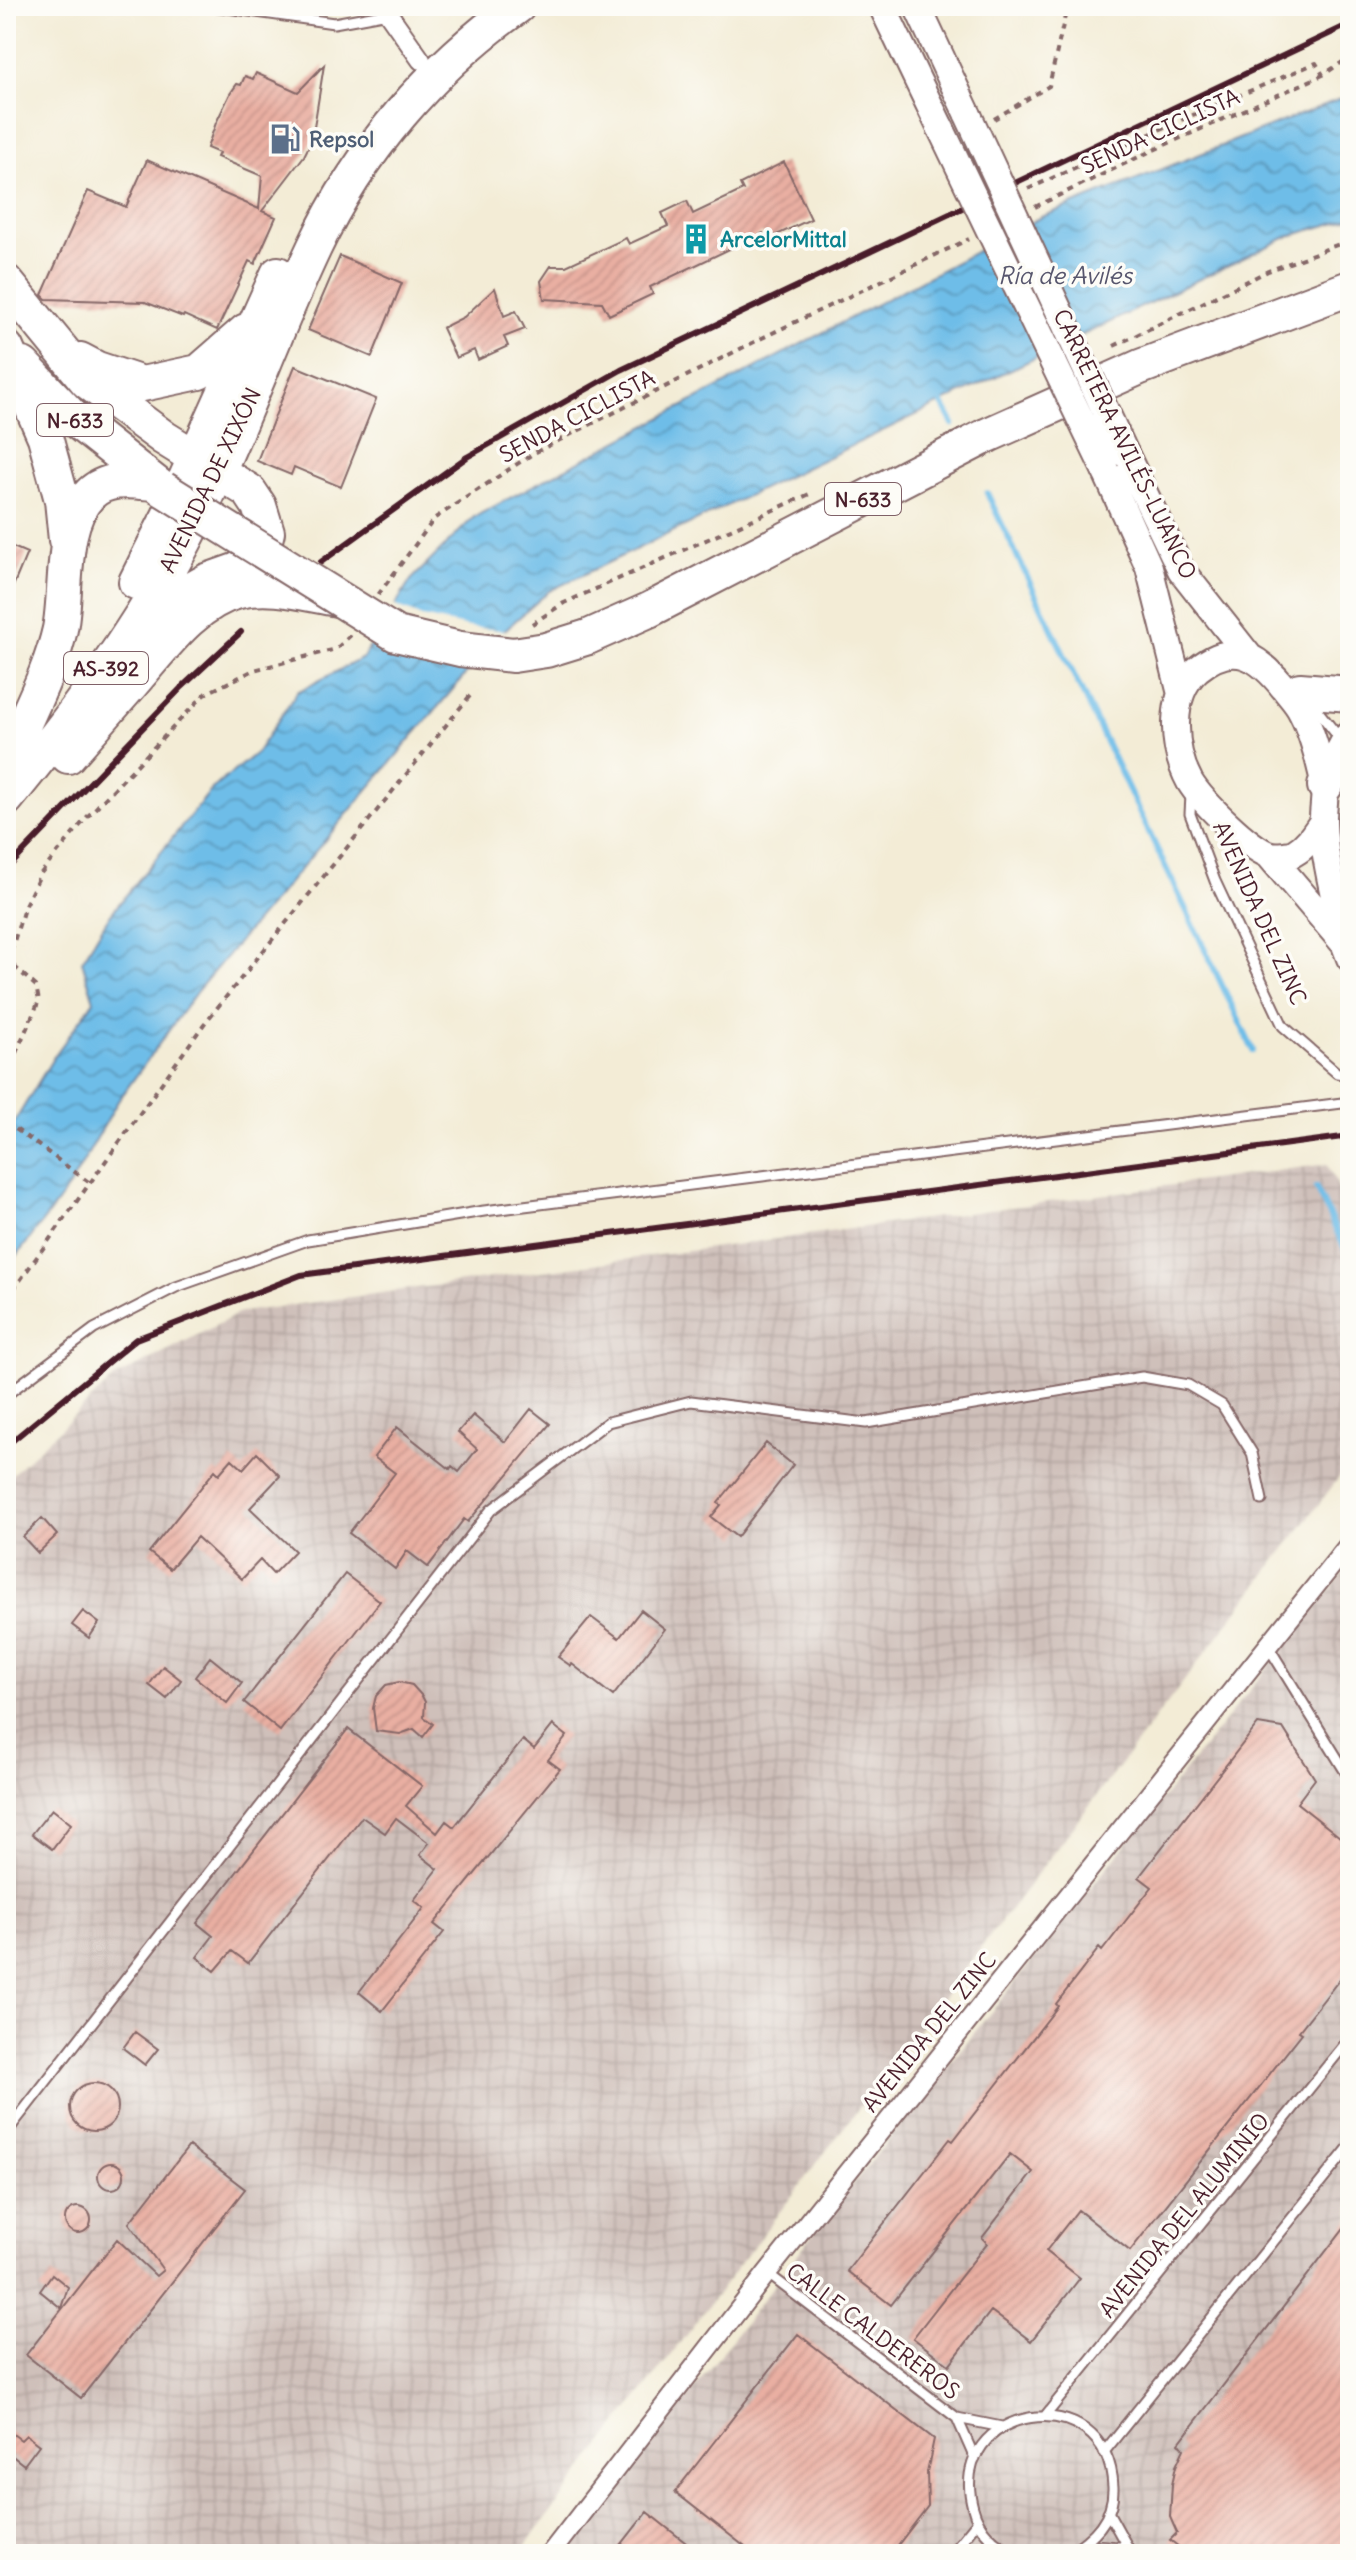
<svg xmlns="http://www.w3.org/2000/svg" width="1356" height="2560" viewBox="0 0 1356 2560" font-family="Delius,sans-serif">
	<defs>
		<pattern id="industrial-grid" width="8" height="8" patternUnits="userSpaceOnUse" patternTransform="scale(2)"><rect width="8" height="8" fill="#cfc0ba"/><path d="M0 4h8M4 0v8" fill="none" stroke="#b3a5a0"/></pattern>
		<pattern id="water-waves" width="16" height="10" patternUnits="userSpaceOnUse" patternTransform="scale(2)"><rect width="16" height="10" fill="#6ebde8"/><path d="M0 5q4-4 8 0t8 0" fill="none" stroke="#5c99bc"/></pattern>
		<pattern id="building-hatch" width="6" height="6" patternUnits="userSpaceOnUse" patternTransform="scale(2)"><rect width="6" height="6" fill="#e9afa2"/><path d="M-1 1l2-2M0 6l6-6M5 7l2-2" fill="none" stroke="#c9968c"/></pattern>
	</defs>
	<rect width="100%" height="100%" fill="#fdfcf7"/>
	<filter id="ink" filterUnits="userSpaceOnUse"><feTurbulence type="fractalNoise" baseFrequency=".0125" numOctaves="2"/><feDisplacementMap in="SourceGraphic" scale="16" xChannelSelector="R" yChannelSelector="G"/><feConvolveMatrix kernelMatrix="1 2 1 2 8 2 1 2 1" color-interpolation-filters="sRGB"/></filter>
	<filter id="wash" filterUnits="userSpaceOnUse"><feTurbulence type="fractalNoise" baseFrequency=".006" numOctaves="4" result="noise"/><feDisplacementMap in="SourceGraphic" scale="32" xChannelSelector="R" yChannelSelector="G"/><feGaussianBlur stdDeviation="1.8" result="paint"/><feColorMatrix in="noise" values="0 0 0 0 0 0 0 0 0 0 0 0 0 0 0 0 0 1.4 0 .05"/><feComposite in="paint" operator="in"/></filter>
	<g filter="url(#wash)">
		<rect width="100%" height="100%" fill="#f3ecd6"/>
		<path fill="url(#industrial-grid)" d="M1327,1164L1350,1212V1463L519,2554H6V1480L114,1378L242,1312Z
			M1350,1565V2554H567L828,2215Z"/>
		<path fill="url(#water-waves)" stroke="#5c6e8a" stroke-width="2" d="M1350,95V218L1287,237L549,591L498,636L197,991L118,1101L69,1187L6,1270V1136L55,1055L94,1001L82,961L110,915L212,789L257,752L297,692L363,658L411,580L474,517L1041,217Z"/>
		<path fill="#f3ecd6" d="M391,604L422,617L469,627L510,631L501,639L371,637Z"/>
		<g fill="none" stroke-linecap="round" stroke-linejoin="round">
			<path stroke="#6ebde8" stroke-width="6" d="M942,404L953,424
				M987,493L1253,1050
				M1316,1188L1350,1259"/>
		</g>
		<g id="blocks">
			<path fill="url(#building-hatch)" d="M324,65L312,140L304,156L262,211L276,217L255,264L249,261L217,330L184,315L183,317L145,302L46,299L42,295L88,191L126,207L147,160L259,209L262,176L217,157L219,153L207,148L216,123L230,94L237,84L241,85L245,76L253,79L256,73L298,92Z
				M784,162L811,219L766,240L763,233L650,287L653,294L609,315L602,302L544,299L541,281L551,266H566L626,238L629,244L668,226L662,213L687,201L693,214L743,190L740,184Z
				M340,256L402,283L372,357L308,330Z
				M495,288L504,316L516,311L525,329L504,337L508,346L478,360L474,350L456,358L442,328L464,317Z
				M295,366L376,399L341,487L294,467L291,475L257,461Z
				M6,544L27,553L6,603Z
				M531,1409L550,1424L468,1522L464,1519L428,1567L407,1551L395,1569L349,1533L395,1473L374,1457L397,1427L450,1469L452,1466L459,1472L477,1449L458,1432L473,1415L505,1442Z
				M766,1443L793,1465L737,1537L711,1517L721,1505L718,1503Z
				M257,1453L280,1476L250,1508L295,1551L273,1574L260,1560L242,1579L197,1537L170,1569L149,1552L215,1470L219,1474L232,1459L243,1469Z
				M42,1518L57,1535L38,1553L23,1537Z
				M345,1574L380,1601L280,1731L244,1702Z
				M641,1610L665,1629L613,1696L572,1664L571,1666L558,1657L591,1617L619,1638Z
				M83,1611L99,1623L89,1638L72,1625Z
				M210,1657L242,1683L227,1703L195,1677Z
				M163,1666L181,1680L167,1699L149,1685Z
				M399,1682L412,1685L422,1696L425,1702L424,1717L433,1724L423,1737L414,1729L400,1734L376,1731L373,1708L376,1696L386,1685Z
				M1258,1724L1283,1728L1315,1779L1297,1803L1350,1845V1966L1299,2031L1302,2033L1130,2251L1078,2210L1046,2251L1080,2278L1031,2341L991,2311L949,2365L913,2338L987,2243L982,2238L1033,2172L1010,2154L891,2305L847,2271L950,2139L953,2141L1058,2006L1056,2004L1099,1948L1102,1951L1152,1887L1139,1877Z
				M553,1725L567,1736L548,1760L560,1769L434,1924L444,1932L382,2011L359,1992L424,1908L414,1900L438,1869L420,1855L429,1843L396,1818L385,1833L362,1817L248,1963L232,1951L215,1971L197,1957L213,1936L197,1923L348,1729L422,1786L406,1806L437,1833L446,1821L454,1827L523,1740L534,1749Z
				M52,1809L71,1824L52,1849L32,1834Z
				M135,2032L158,2049L145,2065L123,2048Z
				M70 2107a24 24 0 1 1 48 0a24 24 0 1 1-48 0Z
				M189,2146L245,2189L81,2398L26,2355L117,2239L156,2276L163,2270L129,2223Z
				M98 2176a13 13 0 1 1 26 0a13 13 0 1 1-26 0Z
				M65 2220a13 13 0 1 1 26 0a13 13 0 1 1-26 0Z
				M1350,2220V2554H1188L1170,2540L1177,2533L1170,2517L1172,2484L1176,2466L1184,2449L1179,2443Z
				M52,2274L68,2287L61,2308L40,2291Z
				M798,2334L934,2439L927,2472L928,2506L891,2554H754L675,2492Z
				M6,2429L21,2440L26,2435L39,2445L24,2465L6,2451Z
				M647,2512L700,2554H614Z"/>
		</g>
	</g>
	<g filter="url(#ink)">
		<use href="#blocks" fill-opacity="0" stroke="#856767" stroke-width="2"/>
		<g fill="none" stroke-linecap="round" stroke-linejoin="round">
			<g stroke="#856767" stroke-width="13">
				<path id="lane" d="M213,6L334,23L388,13
					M1310,701L1341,740
					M1191,795L1190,814L1215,881L1283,1026L1337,1073L1350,1075
					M6,1395L94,1329L176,1287L308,1240L484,1211L1350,1102
					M1268,1646L1350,1779
					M6,2133L491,1510L608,1422L691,1401L866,1423L1142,1377L1188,1385L1222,1405L1252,1453L1262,1500
					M767,2273L957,2418L1002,2427
					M1046,2415L1350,2038
					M957,2418L975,2459
					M1104,2452L1350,2146
					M1108,2512L1128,2548L1135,2554
					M1084,2544L1128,2548
					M951,2554L977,2522
					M1018,2554C996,2546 979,2531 973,2508C944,2404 1109,2378 1113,2487C1114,2519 1092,2540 1066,2554"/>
			</g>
			<g stroke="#856767" stroke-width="22">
				<path id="street" d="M393,6L388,13L421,60
					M550,2554L767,2273L1350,1543"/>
			</g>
			<g stroke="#856767" stroke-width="30">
				<path id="secondary" d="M882,6L940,127
					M917,6L968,115
					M1126,455L1181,570L1248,655
					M1106,472L1149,567L1180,690
					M1323,821C1315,833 1307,846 1294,853C1290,855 1276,856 1271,855C1251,851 1201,800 1190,782C1172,749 1168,695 1198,669C1235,639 1259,657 1284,688C1290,696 1298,704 1302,713C1313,734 1319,759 1324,782C1326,794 1323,807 1323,819C1323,829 1324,839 1325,849C1330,881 1338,913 1345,945L1350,958
					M1269,855L1342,941"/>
			</g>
			<g stroke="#856767" stroke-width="38">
				<path id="highway" d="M6,282L87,381L164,438L249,491L259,506L267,532L264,544L250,561L238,570L207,581L182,595L144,630
					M6,348L45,437L62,500L66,540
					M80,360L97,369L142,384L199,372L246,331
					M23,365L74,419L159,486
					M136,582L169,516L278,274
					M588,637L649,610L988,435L1140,367L1350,288
					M1300,690L1350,694
					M68,756C90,731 112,706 133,682C162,649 194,602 239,591C270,583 306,594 337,599
					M6,766C23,720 49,678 60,629C68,588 59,525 90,494C107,477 131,481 154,483
					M1325,786L1350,739
					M6,799C76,714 143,624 193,525C238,435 271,339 314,248C359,152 432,67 518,6"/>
			</g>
			<path stroke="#856767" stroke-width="4" stroke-dasharray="6 6" stroke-linecap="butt" d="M994,119L1049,86L1065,16
				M1028,189L1181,120L1316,63L1323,75
				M1035,207L1149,152L1323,75L1350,57
				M1114,346L1268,271L1350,240
				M378,595L435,518L534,453L762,338L969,239
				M532,624L564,603L812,493
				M6,1075L39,1001L36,986L8,961L25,905L41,873L87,817L205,694L254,670L336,649L351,635
				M6,1122L90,1183
				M6,1300L204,1024L473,692"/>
			<use href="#lane" stroke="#fff" stroke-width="9"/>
			<use href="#street" stroke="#fff" stroke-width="18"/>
			<use href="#secondary" stroke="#fff" stroke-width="26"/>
			<use href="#highway" stroke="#fff" stroke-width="34"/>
			<path stroke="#4a1f2b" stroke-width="6" d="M321,562L467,457L621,370L1350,24
				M6,870L182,687L241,632
				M6,1446L136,1339L301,1275L1350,1136"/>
			<g stroke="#856767" stroke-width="30" stroke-linecap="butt">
				<path id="secondary-bridge" d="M968,115L1126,455
					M940,127L1106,472"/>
			</g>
			<g stroke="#856767" stroke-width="38" stroke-linecap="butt">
				<path id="highway-bridge" d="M163,489L396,634L460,649L513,655L546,650L588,637"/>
			</g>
			<use href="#secondary-bridge" stroke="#fff" stroke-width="26"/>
			<use href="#highway-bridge" stroke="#fff" stroke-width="34"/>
		</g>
	</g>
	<defs>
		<g id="fuel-bare" transform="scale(2.4)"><path d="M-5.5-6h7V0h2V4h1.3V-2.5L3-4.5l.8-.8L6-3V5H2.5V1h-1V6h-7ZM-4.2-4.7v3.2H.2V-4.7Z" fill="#5c6f8a" stroke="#fdfcf7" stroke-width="2.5" paint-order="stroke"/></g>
		<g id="building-bare" transform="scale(2.4)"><path d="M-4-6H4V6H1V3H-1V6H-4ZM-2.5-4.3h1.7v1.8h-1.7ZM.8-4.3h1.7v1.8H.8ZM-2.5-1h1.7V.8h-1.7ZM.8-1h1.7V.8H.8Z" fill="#0f9aa8" stroke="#fdfcf7" stroke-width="2.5" paint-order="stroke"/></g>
	</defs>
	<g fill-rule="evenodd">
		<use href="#fuel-bare" x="285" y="139"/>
		<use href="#building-bare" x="696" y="239"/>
	</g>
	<g text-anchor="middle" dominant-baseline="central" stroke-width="7" stroke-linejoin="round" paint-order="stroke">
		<g fill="#fdfcf7" stroke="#806168" stroke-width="2">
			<rect x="37" y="404" width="76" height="32" rx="6"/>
			<rect x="825" y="483" width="76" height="32" rx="6"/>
			<rect x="64" y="652" width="84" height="32" rx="6"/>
		</g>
		<g font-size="20" font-weight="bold" fill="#4a1f2b">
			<text x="75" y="420">N-633</text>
			<text x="863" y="499">N-633</text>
			<text x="106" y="668">AS-392</text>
		</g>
		<g font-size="22" fill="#4a1f2b" stroke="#fdfcf7">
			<text transform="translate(1160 131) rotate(-25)">SENDA CICLISTA</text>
			<text transform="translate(577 416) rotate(-28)">SENDA CICLISTA</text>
			<text transform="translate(1125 444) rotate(64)">CARRETERA AVILÉS-LUANCO</text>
			<text transform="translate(210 480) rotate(-64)">AVENIDA DE XIXÓN</text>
			<text transform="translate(1260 913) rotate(66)">AVENIDA DEL ZINC</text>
			<text transform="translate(929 2032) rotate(-51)">AVENIDA DEL ZINC</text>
			<text transform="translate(1184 2215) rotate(-51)">AVENIDA DEL ALUMINIO</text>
			<text transform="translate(873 2331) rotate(37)">CALLE CALDEREROS</text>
		</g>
		<g font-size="22" font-weight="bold" fill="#4e5e75" stroke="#fdfcf7" text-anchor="start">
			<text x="309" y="139">Repsol</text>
		</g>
		<g font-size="22" font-weight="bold" fill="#0d838f" stroke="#fdfcf7" text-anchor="start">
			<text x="720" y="239">ArcelorMittal</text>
		</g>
		<g font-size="24" font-style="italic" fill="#57566d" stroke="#fdfcf7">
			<text x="1065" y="275">Ría de Avilés</text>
		</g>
	</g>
	<rect width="1356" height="2560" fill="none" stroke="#fdfcf7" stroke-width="32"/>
</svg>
